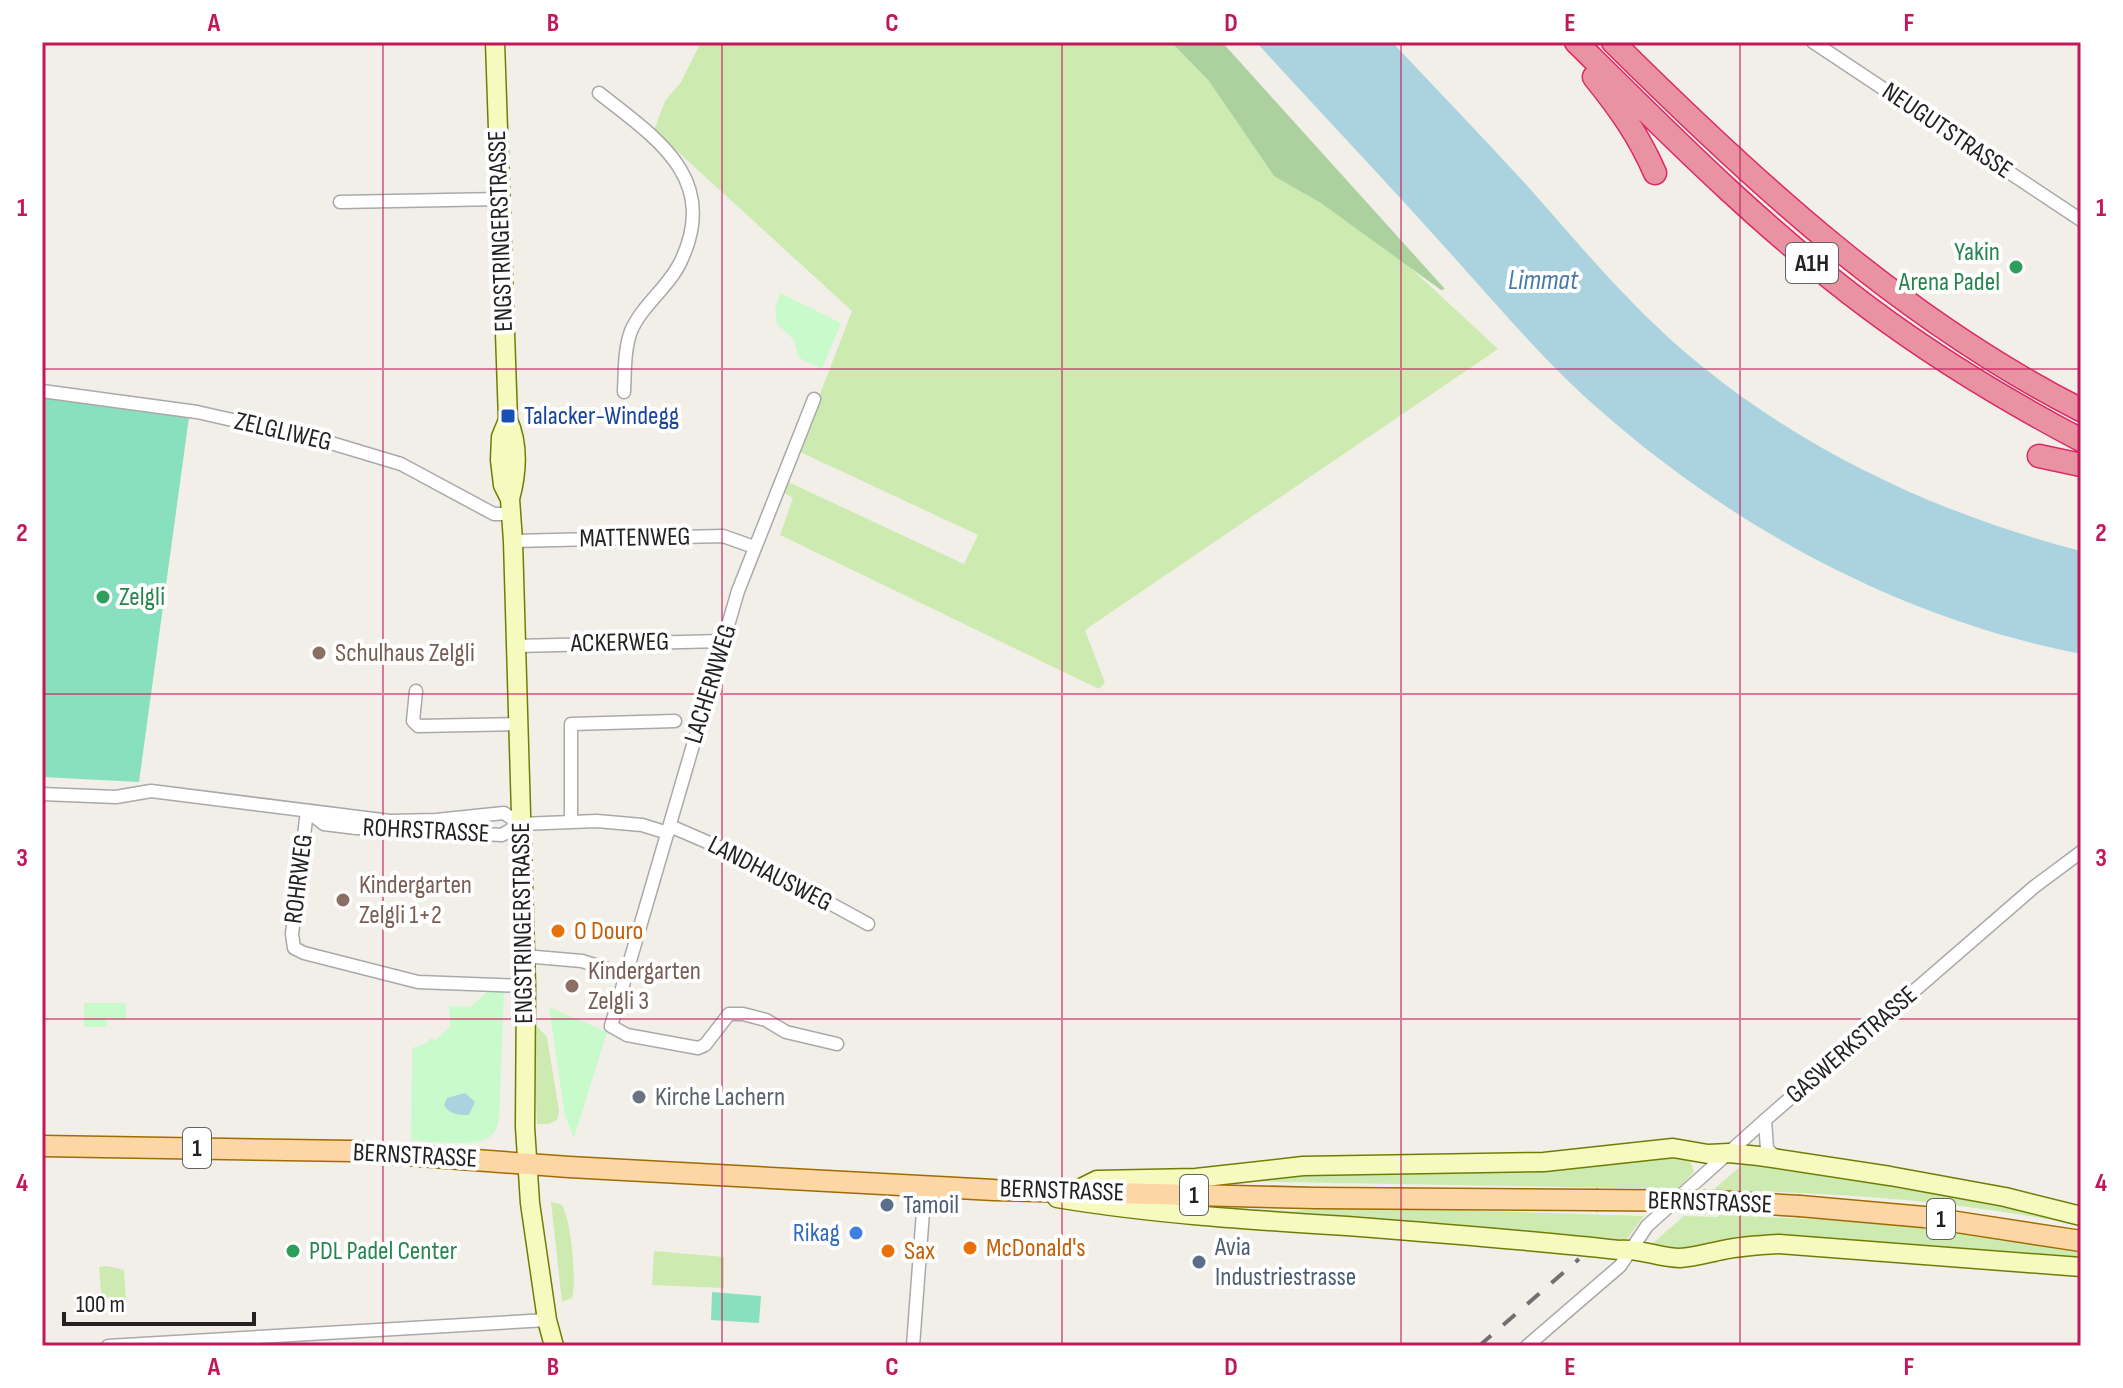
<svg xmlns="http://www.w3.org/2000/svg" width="2123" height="1388" viewBox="0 0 2123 1388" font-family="'Sofia Sans Condensed',sans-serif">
	<rect width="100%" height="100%" fill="#f2efe9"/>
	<path fill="#cdebb0" d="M701,42H1171L1209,81L1498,349L1085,630L1105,683L1099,689L780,535L793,498L782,492L786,481L964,564L978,535L798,451L852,311L654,130L665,101L681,82Z
		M533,1022L547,1037L559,1111L557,1120L548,1124H537Z
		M1673,1153L1690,1160L1694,1172L1678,1189L1233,1181V1178Z
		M1748,1160L1751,1165L1756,1161L1792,1164L2081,1220V1226C1960,1200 1836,1193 1713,1190Z
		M551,1202L561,1204C571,1216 577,1283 572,1298L562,1302Z
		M1185,1205L1290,1211L1363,1207L1644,1216L1625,1241L1616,1244Z
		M1718,1215L1881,1222L2081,1250V1262L1821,1241L1684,1252L1653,1243L1684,1216L1718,1217Z
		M654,1251L724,1257V1288L652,1285Z
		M107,1266L124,1270L126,1301L102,1302L99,1267Z"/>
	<path fill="#add19e" d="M1171,42H1222L1445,289L1441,290L1321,203L1274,176L1209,81Z"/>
	<path fill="#c8facc" d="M780,293L841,323L822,369L799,358L794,340L777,324L775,309Z
		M487,992H504L499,1118C498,1125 497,1131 491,1136C477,1148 429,1141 411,1140L412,1048L427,1043L431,1038L436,1040L450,1027L449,1006L470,1007Z
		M84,1003H126V1019H107V1027H84Z
		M549,1007L607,1032L574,1138L565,1116Z"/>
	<path fill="#88e0be" d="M42,398L189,417L139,782L42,777Z
		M712,1292L761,1296L759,1323L711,1320Z"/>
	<path fill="#aad3df" d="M1256,42H1392C1435,88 1479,133 1521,179C1572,236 1621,296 1679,347C1794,447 1934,513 2081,551V654C1903,619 1738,531 1602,412C1553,370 1511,321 1468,273C1399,195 1326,119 1256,42Z
		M465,1093L475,1102L469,1115C458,1115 450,1115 444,1105L447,1098Z"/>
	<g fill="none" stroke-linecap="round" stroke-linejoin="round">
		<g stroke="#a9a9a9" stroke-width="15">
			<path id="street" d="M1813,42L2081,220
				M599,93C656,138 720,178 681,261C669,287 642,305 631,331C624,350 625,372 624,392
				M340,202L500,199
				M42,391L197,412L321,440L401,464L494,514H511
				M814,399L738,591L611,1026L627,1035L698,1048L705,1045L729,1014H743L766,1020L786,1032L837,1044
				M513,541L723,536L754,547
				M516,646L723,641
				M416,691L413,721L418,726L519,724
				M42,794L116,797L151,791L390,821L436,820L504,813L520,824
				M307,811L292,934L294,948L304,953L418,982L526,986
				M307,811L324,824L356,828L502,835L520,824L597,821L642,825L668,833
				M571,822V724L675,721
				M670,826L758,864L868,924
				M524,956L582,961L626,975
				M1765,1120L1767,1149L1778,1159
				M108,1346L547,1320
				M913,1346L925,1185
				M1527,1346L1620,1266L1647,1226L1765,1120L2034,887L2081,852"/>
		</g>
		<g stroke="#707d05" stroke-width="21">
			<path id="secondary" d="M495,42L508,420C519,445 517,473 510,499
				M508,420L501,437L500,460L503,485L510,499L513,541L526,986L525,1127L530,1203L547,1320L554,1346
				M1073,1192L1097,1180L1196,1178L1303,1166L1544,1162L1673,1148L1708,1154L1729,1153L1759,1156L1890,1176L2005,1197L2081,1216
				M1057,1198C1153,1214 1250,1220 1347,1226C1438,1233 1529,1240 1619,1250C1640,1248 1659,1258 1680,1258C1695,1257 1708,1253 1723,1250C1741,1246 1760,1245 1779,1244L2081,1267"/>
		</g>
		<g stroke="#a06b00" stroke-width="23">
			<path id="primary" d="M42,1146L352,1151L569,1167L994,1190L1315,1198L1596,1200
				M1800,1206L1924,1217L2081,1241"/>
		</g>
		<g stroke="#dc2a67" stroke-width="25">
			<path id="highway" d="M1576,42C1670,135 1763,229 1869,308C1936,358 2007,401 2081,440
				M1613,42C1755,183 1901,318 2081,410
				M1594,77C1619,108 1639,136 1655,173
				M2039,456L2081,465"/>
		</g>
		<use href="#street" stroke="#fff" stroke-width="12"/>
		<use href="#secondary" stroke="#f7fabf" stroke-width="18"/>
		<use href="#primary" stroke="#fcd6a4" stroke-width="20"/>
		<use href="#highway" stroke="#e892a2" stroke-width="22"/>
		<path stroke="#707070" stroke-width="4" stroke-dasharray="16 16" stroke-linecap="butt" d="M1479,1346L1579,1259"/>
		<g stroke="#a06b00" stroke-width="23" stroke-linecap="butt">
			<path id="primary-bridge" d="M1596,1200L1716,1201L1800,1206"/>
		</g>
		<use href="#primary-bridge" stroke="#fcd6a4" stroke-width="20"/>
	</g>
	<path fill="none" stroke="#c2185b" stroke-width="2" stroke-opacity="0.55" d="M383,42V1346M722,42V1346M1062,42V1346M1401,42V1346M1740,42V1346M42,369H2081M42,694H2081M42,1019H2081"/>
	<g fill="#2e9e5b" stroke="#fff" stroke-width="3">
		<circle cx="2016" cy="267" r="8"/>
		<circle cx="103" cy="597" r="8"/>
		<circle cx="293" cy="1251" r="8"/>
	</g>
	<rect fill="#1a4fb4" stroke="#fff" stroke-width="3" x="500" y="408" width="16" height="16" rx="4"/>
	<g fill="#8d6e63" stroke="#fff" stroke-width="3">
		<circle cx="319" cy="653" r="8"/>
		<circle cx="343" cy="900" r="8"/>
		<circle cx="572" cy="986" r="8"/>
	</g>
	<g fill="#e8710a" stroke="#fff" stroke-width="3">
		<circle cx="558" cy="931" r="8"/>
		<circle cx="970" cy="1248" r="8"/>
		<circle cx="888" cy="1251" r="8"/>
	</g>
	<circle fill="#6b7280" stroke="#fff" stroke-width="3" cx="639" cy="1097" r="8"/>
	<g fill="#5c6f8a" stroke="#fff" stroke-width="3">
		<circle cx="887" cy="1205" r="8"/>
		<circle cx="1199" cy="1262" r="8"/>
	</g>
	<circle fill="#3f7fe0" stroke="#fff" stroke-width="3" cx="856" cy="1233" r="8"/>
	<g text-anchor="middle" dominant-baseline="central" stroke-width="8" stroke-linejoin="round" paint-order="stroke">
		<g fill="#fff" stroke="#646464" stroke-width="2">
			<rect x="1786" y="243" width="52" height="40" rx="6"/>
			<rect x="183" y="1128" width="28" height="40" rx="6"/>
			<rect x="1180" y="1175" width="28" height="40" rx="6"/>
			<rect x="1927" y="1199" width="28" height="40" rx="6"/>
		</g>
		<g font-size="24" font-weight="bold" fill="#222">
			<text x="1812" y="263">A1H</text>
			<text x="197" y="1148">1</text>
			<text x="1194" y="1195">1</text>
			<text x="1941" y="1219">1</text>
		</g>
		<g font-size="26" fill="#222" stroke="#fff">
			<text transform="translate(1947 131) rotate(34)">NEUGUTSTRASSE</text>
			<text transform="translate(501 231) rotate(-92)">ENGSTRINGERSTRASSE</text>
			<text transform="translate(283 432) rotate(13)">ZELGLIWEG</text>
			<text transform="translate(635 538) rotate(-1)">MATTENWEG</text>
			<text transform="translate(620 643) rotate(-1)">ACKERWEG</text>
			<text transform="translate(711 684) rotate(-73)">LACHERNWEG</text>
			<text transform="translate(426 831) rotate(3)">ROHRSTRASSE</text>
			<text transform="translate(770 874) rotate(27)">LANDHAUSWEG</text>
			<text transform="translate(299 879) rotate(-83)">ROHRWEG</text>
			<text transform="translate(523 923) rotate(-91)">ENGSTRINGERSTRASSE</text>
			<text transform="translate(1852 1045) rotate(-41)">GASWERKSTRASSE</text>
			<text transform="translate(415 1156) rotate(3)">BERNSTRASSE</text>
			<text transform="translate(1062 1191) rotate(2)">BERNSTRASSE</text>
			<text transform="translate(1710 1203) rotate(2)">BERNSTRASSE</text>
		</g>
		<g font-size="26" fill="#27864d" stroke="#fff" text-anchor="start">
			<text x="2000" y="252" text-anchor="end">Yakin<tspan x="2000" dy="30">Arena Padel</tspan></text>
			<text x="119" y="597">Zelgli</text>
			<text x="309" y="1251">PDL Padel Center</text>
		</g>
		<g font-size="26" fill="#164399" stroke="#fff" text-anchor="start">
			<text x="524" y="416">Talacker-Windegg</text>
		</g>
		<g font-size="26" fill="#785e54" stroke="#fff" text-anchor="start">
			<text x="335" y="653">Schulhaus Zelgli</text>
			<text x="359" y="885">Kindergarten<tspan x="359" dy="30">Zelgli 1+2</tspan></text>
			<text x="588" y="971">Kindergarten<tspan x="588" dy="30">Zelgli 3</tspan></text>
		</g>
		<g font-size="26" fill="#c56008" stroke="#fff" text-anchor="start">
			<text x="574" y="931">O Douro</text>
			<text x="986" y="1248">McDonald's</text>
			<text x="904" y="1251">Sax</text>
		</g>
		<g font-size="26" fill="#5b616d" stroke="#fff" text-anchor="start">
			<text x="655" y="1097">Kirche Lachern</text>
		</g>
		<g font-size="26" fill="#4e5e75" stroke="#fff" text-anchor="start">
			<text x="903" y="1205">Tamoil</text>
			<text x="1215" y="1247">Avia<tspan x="1215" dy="30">Industriestrasse</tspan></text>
		</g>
		<g font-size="26" fill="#366cbe" stroke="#fff" text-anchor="end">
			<text x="840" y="1233">Rikag</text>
		</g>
		<g font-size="28" font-style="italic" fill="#4a7aab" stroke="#fff">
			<text x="1543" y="280">Limmat</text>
		</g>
	</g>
	<rect width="2123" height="1388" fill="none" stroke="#ffffff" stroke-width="88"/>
	<path d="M64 1312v12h190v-12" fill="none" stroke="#222222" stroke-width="4"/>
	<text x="76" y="1312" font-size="24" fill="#222222" stroke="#ffffff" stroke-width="6" paint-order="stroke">100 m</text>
	<rect x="44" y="44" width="2035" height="1300" fill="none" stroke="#c2185b" stroke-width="3"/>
	<g font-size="26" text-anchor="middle" font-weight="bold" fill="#c2185b">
		<text x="214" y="31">A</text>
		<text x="553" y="31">B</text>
		<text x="892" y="31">C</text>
		<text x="1231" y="31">D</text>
		<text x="1570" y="31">E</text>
		<text x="1909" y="31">F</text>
		<text x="22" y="216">1</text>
		<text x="2101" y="216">1</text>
		<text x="22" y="541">2</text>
		<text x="2101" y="541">2</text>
		<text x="22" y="866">3</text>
		<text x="2101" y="866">3</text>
		<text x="22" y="1191">4</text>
		<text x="2101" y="1191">4</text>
		<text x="214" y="1375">A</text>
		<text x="553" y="1375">B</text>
		<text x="892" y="1375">C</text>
		<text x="1231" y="1375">D</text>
		<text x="1570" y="1375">E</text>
		<text x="1909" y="1375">F</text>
	</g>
</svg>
